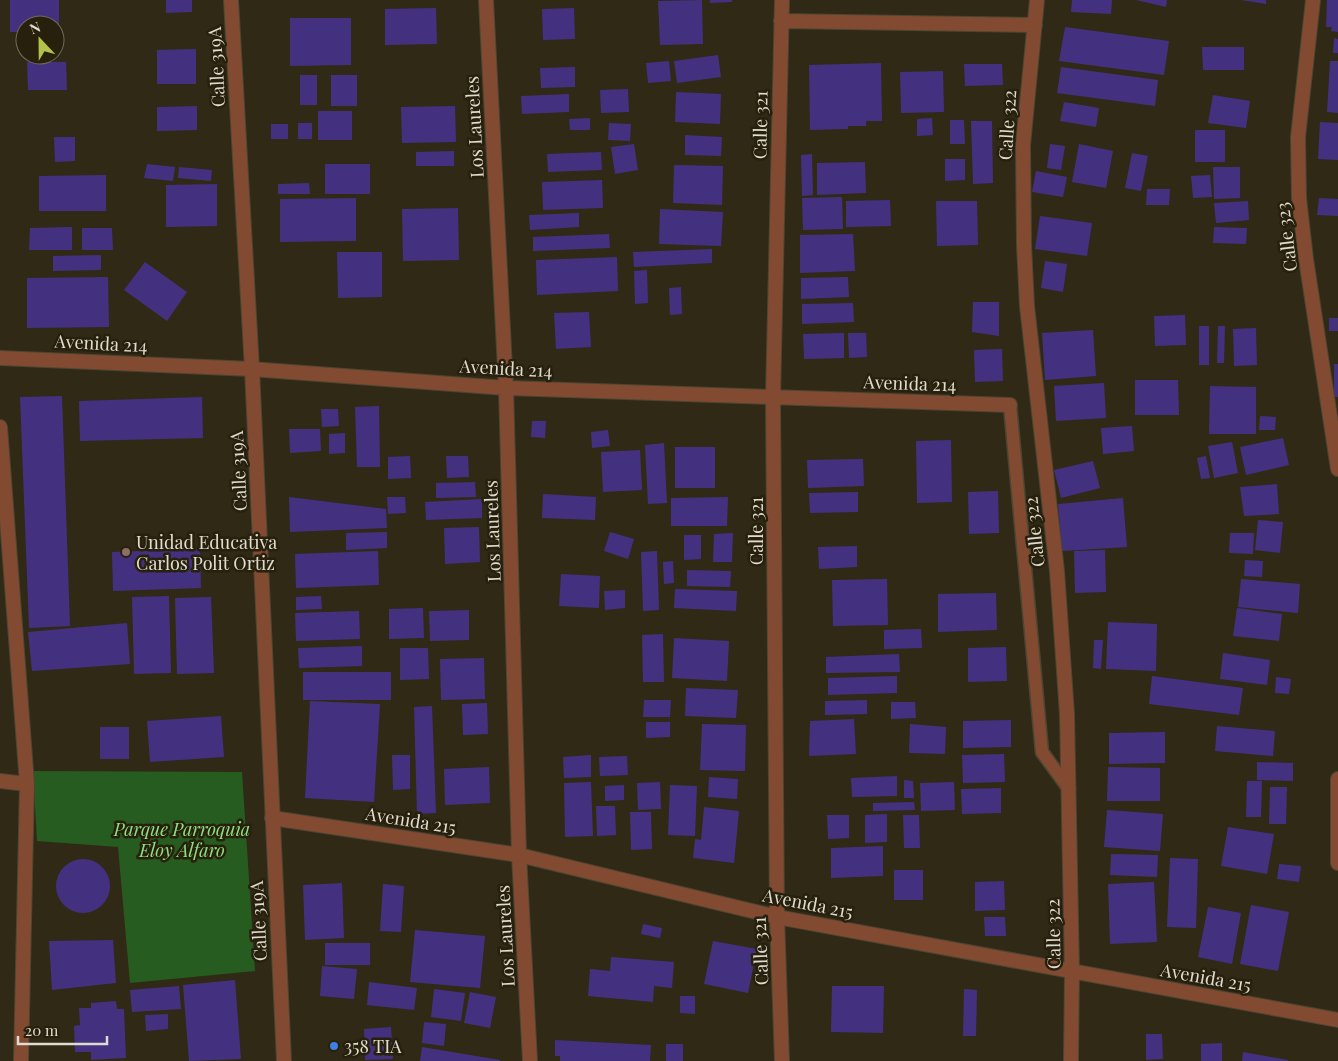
<svg xmlns="http://www.w3.org/2000/svg" width="1338" height="1061" viewBox="0 0 1338 1061" font-family="'Playfair Display',serif">
	<rect width="100%" height="100%" fill="#302916"/>
	<path fill="#275c20" d="M33,771L242,772L255,971L130,983L118,847L37,841Z"/>
	<path fill="#433180" d="M10,0H59V32H55V25H25V32H10Z
		M166,0H192V12L166,13Z
		M702,0L703,44L660,45L658,1Z
		M710,0H732V2L710,3Z
		M1072,0H1112L1111,14L1071,12Z
		M1136,0H1167L1166,7Z
		M1241,0H1266V4Z
		M1327,0H1338V32L1331,31L1332,27H1326Z
		M436,8L437,44L385,45V9Z
		M574,8L575,39L543,40L542,9Z
		M290,18H351V65L290,66Z
		M1065,27L1169,41L1164,75L1059,61Z
		M1334,38L1338,39V53H1333Z
		M1202,47H1244V70H1203Z
		M196,49V84H157V50Z
		M718,55L721,77L677,83L674,61Z
		M669,61L671,81L648,83L646,63Z
		M1330,61H1338V113L1327,112Z
		M27,62H66L67,90H28Z
		M881,63L882,121H866V126H848V129L810,130L809,65Z
		M964,64H1002L1003,85L965,86Z
		M575,67V87L541,88L540,68Z
		M1061,67L1158,80L1155,106L1057,93Z
		M943,71L944,112L901,113L900,72Z
		M300,75H317V105H300Z
		M331,75H357V106H331Z
		M628,89L629,112L601,113L600,90Z
		M676,92L721,94L720,124L675,122Z
		M569,94V112L522,114L521,96Z
		M1213,95L1250,101L1246,128L1208,123Z
		M1064,102L1099,108L1096,127L1060,121Z
		M197,106V130L157,131V107Z
		M455,106L456,142L402,143L401,107Z
		M318,111H352V140H318Z
		M590,118V130H570L569,119Z
		M932,118L933,135L917,136V119Z
		M950,120H964L965,144H950Z
		M971,121H992L993,183L973,184Z
		M1320,122L1338,123V160L1318,159Z
		M298,123H312V139H298Z
		M609,123L631,124L630,141L608,140Z
		M271,124H288V139H271Z
		M1195,130H1225V162H1195Z
		M685,135L722,137L721,156L685,155Z
		M54,137H75V161L55,162Z
		M634,144L638,170L615,174L611,147Z
		M1050,144L1065,146L1061,170L1047,168Z
		M1079,144L1113,151L1106,188L1072,182Z
		M454,151V166H416V152Z
		M601,152L602,170L548,172L547,154Z
		M1132,153L1148,156L1141,191L1125,188Z
		M812,154L813,195L802,196L801,155Z
		M945,159H965V180L945,181Z
		M865,162L866,193L817,195V163Z
		M147,164L175,167L173,181L144,178Z
		M325,164H370V194H325Z
		M674,165L723,166L722,205L673,203Z
		M179,167L212,170L211,181L178,178Z
		M1213,167H1240V198L1214,199Z
		M1036,171L1067,177L1063,197L1032,192Z
		M106,175V211H39V176Z
		M1210,175L1212,197L1193,198L1191,176Z
		M602,180L603,208L543,210L542,182Z
		M309,183L310,194H278V184Z
		M217,184V226L166,227V185Z
		M1147,189H1170L1169,205H1146Z
		M842,197L843,229L803,230L802,198Z
		M356,198V241L280,242V199Z
		M1319,198L1338,199V216L1317,215Z
		M890,200L891,226L846,227V201Z
		M936,201H977L978,245L937,246Z
		M1248,201L1249,220L1216,223L1214,203Z
		M458,208L459,260L403,261L402,209Z
		M660,209L723,212L721,246L659,244Z
		M579,213V227L530,230L529,215Z
		M1040,216L1092,223L1087,256L1035,249Z
		M72,227V250H29L30,228Z
		M1214,227L1247,228L1246,244L1213,243Z
		M82,228H112L113,250H82Z
		M609,234L610,248L533,251V237Z
		M853,234L855,271L800,273V235Z
		M712,249V263L634,267L633,252Z
		M337,252H382V297L338,298Z
		M101,255V270L53,271V256Z
		M617,257L618,291L537,295L536,260Z
		M1045,261L1067,264L1063,292L1041,288Z
		M145,262L187,292L167,321L124,290Z
		M647,270L648,303L635,304L634,271Z
		M108,277L109,327L27,328V278Z
		M848,277L849,297L801,299V278Z
		M681,287L682,314L670,315L669,288Z
		M973,302H999V336L972,332Z
		M853,303L854,322L802,324V304Z
		M589,312L591,347L556,349L554,313Z
		M1185,315L1186,345L1155,346L1154,316Z
		M1329,318H1338V331H1329Z
		M1199,326H1209V365H1199Z
		M1218,326H1225L1224,363H1217Z
		M1256,328L1257,365L1234,366L1233,329Z
		M1093,330L1096,376L1045,380L1042,333Z
		M844,333V358L804,359L803,334Z
		M848,333H866L867,357L849,358Z
		M1002,349L1003,381L975,382L974,350Z
		M1334,364H1338V397H1334Z
		M1135,380H1178L1179,415H1135Z
		M1104,383L1106,418L1056,421L1054,386Z
		M1210,386L1256,387V434H1209Z
		M62,396L70,626L29,628L20,397Z
		M202,397L203,438L80,441L79,401Z
		M379,406L380,467H357L355,407Z
		M321,409H338L339,426L322,427Z
		M1260,416L1276,417L1275,430H1259Z
		M532,421H546L545,438L531,437Z
		M1132,426L1134,451L1103,454L1101,428Z
		M289,429H320L321,451L290,453Z
		M608,430L610,446L592,448L591,432Z
		M345,433V453L329,454V434Z
		M1283,438L1289,465L1246,475L1240,447Z
		M951,440L952,502L917,503L916,441Z
		M1232,442L1238,473L1214,478L1208,446Z
		M664,443L667,503L648,504L645,445Z
		M675,447H715V488H675Z
		M640,450L642,490L603,492L601,452Z
		M410,456L411,478L388,479V457Z
		M446,456H468L469,477L447,478Z
		M1206,456L1210,478L1201,479L1197,458Z
		M863,459L864,486L808,488L807,460Z
		M1093,461L1100,488L1061,498L1054,470Z
		M475,482L476,497L436,498V483Z
		M1277,484L1279,514L1244,516L1240,487Z
		M998,491L999,533L969,534L968,492Z
		M858,492V512L810,513L809,493Z
		M543,494L596,497L595,520L542,518Z
		M289,497L386,509L387,528L290,532Z
		M387,497H405L406,513L388,514Z
		M728,497L727,526H671V498Z
		M1123,498L1127,547L1062,551L1058,504Z
		M482,499V518L426,520L425,502Z
		M1258,520L1283,522L1280,553L1255,550Z
		M479,527L480,562L445,564L444,528Z
		M387,532V548L346,550V533Z
		M610,532L634,539L628,559L604,551Z
		M733,533L732,562H713L714,534Z
		M1230,533H1254L1253,554L1229,553Z
		M684,535H701V559L684,560Z
		M857,546V567L819,569L818,547Z
		M200,549L201,588L113,591L112,552Z
		M1105,550L1106,592L1075,593L1074,551Z
		M378,551L379,585L296,588L295,554Z
		M657,551L659,610L643,611L641,552Z
		M1245,560L1263,561L1262,577L1244,576Z
		M673,561L674,583L664,584L663,562Z
		M687,570L731,571L730,587L687,586Z
		M561,574L600,576L599,608L559,606Z
		M887,579L888,625L833,626L832,580Z
		M1241,579L1300,584L1298,613L1238,607Z
		M675,589L737,591L736,611L674,608Z
		M625,590V608L605,610L604,591Z
		M996,593L997,630L938,632V594Z
		M169,596L171,673L134,674L132,597Z
		M321,596L322,609L296,610V597Z
		M211,597L214,673L177,674L175,598Z
		M423,608L424,638L389,639V609Z
		M1237,608L1282,614L1279,641L1233,636Z
		M469,610V640L430,641L429,611Z
		M359,611L360,639L296,641L295,613Z
		M1108,622L1157,624L1156,671L1106,669Z
		M127,623L130,664L32,671L28,632Z
		M921,629L922,648L884,649V630Z
		M663,634L664,682H643L642,635Z
		M674,638L729,641L727,681L672,678Z
		M1094,640H1103L1101,669L1093,668Z
		M362,646V666L299,668L298,648Z
		M1006,647L1007,681L968,682V648Z
		M400,648H428L429,679L400,680Z
		M1223,653L1270,660L1267,685L1220,679Z
		M899,654L900,672L826,673V657Z
		M484,658L485,699L441,700L440,659Z
		M303,672H391V700H303Z
		M897,676V693L828,695V678Z
		M1152,676L1243,688L1239,715L1149,704Z
		M1276,677L1291,679L1289,694L1275,693Z
		M686,688L738,690L736,718L685,716Z
		M644,700H671L670,717H643Z
		M867,700V714L825,715V701Z
		M310,701L380,704L374,802L305,798Z
		M891,702H915L916,718L891,719Z
		M487,703L488,734L463,735L462,704Z
		M432,706L436,813L417,814L414,707Z
		M221,716L224,757L150,762L147,721Z
		M854,719L856,754L809,756L810,721Z
		M1011,720V747L963,748V721Z
		M646,722H670V737L646,738Z
		M702,724L746,725L745,771L700,770Z
		M910,724L946,727L945,754L909,753Z
		M1217,726L1275,731L1273,756L1215,751Z
		M100,727H129V759H100Z
		M1165,732V763L1109,764V733Z
		M1004,754L1005,782L963,783L962,755Z
		M392,755H410V789L393,790Z
		M591,755V777L564,778L563,757Z
		M627,756L628,775L600,776L599,757Z
		M1257,762L1293,763V781L1257,780Z
		M489,767L490,803L445,805L444,769Z
		M1108,767L1160,768V801H1107Z
		M897,776V796L852,797L851,778Z
		M709,777L738,779L737,799L708,797Z
		M904,780L913,781L914,798H904Z
		M1247,781H1262L1261,817H1246Z
		M591,782L593,836L565,837L564,783Z
		M660,782L661,809L638,810L637,783Z
		M954,782L955,810L921,811L920,783Z
		M624,785V800L605,801V786Z
		M670,785L697,786L695,836L668,835Z
		M1270,787H1287L1286,824H1269Z
		M1001,788V813L962,814L961,789Z
		M914,802L915,810L873,811V803Z
		M596,806H615L616,835L597,836Z
		M704,807L739,811L734,863L693,858L695,839L701,840Z
		M1107,810L1163,814L1160,851L1104,847Z
		M630,812H651L652,849L631,850Z
		M887,814V842L865,843V815Z
		M827,815H849V838L828,839Z
		M903,815H919L920,848H904Z
		M1228,827L1274,834L1267,874L1221,866Z
		M883,846V876L831,878V848Z
		M1111,854L1158,855L1157,877L1110,875Z
		M1170,858L1198,859L1196,928L1167,927Z
		M56 886a27 27 0 1 1 54 0a27 27 0 1 1-54 0Z
		M1279,864L1301,866L1299,882L1277,879Z
		M894,870H923V900H894Z
		M1004,881L1005,910L975,911V882Z
		M1154,882L1157,942L1110,944L1108,884Z
		M342,883L344,938L305,940L303,885Z
		M383,884L404,886L401,932L380,931Z
		M1251,905L1289,912L1278,971L1240,964Z
		M1208,907L1241,913L1232,964L1198,957Z
		M984,917H1005L1006,936H985Z
		M643,924L662,928L660,938L641,934Z
		M415,930L485,936L480,988L410,982Z
		M113,940L116,983L52,990L49,941Z
		M713,941L757,949L748,993L704,984Z
		M325,943H370V965H325Z
		M611,957L674,962L672,988L654,986L653,1002L588,996L590,969L610,971Z
		M322,966L357,969L354,999L320,996Z
		M235,980L241,1059L189,1061L183,985Z
		M369,982L417,988L414,1010L367,1005Z
		M179,986L181,1009L132,1012L130,990Z
		M832,986H884L883,1033L831,1032Z
		M434,989L465,993L461,1021L431,1017Z
		M964,989L977,990L976,1036H963Z
		M470,992L496,997L490,1028L464,1023Z
		M680,996H695V1014L680,1013Z
		M116,1001L117,1009H124L126,1058L91,1060V1052H75L74,1026L80,1025L79,1008H91V1003Z
		M168,1014V1029L146,1031L145,1015Z
		M424,1022L446,1024L444,1046L422,1043Z
		M391,1027L393,1059L365,1060L364,1029Z
		M1146,1034H1162L1163,1059L1146,1060Z
		M555,1040L651,1045L650,1061H560V1056H555Z
		M1222,1043V1061H1201V1044Z
		M666,1044H683V1061H666Z
		M422,1047L500,1060V1061H420Z
		M1243,1052L1288,1060V1061H1242Z"/>
	<g fill="none" stroke-linecap="round" stroke-linejoin="round">
		<g stroke="#4c4534" stroke-width="15">
			<path id="service" d="M1010,405L1042,752L1069,789"/>
		</g>
		<g stroke="#4c4534" stroke-width="16">
			<path id="minor" d="M486,0L506,388L519,855L530,1061
				M1037,0L1023,145L1024,245L1027,306L1057,571L1067,714L1072,971L1071,1061
				M1313,0L1298,137L1299,198L1306,259L1338,469
				M781,21L1035,25
				M0,358L252,369L506,388L1010,405
				M1338,779V863
				M272,818L519,855L777,917L1338,1020
				M782,1061L777,917L773,398L782,0"/>
		</g>
		<g stroke="#4c4534" stroke-width="16">
			<path id="tertiary" d="M231,0L252,369L284,1061
				M0,427L27,784L21,1061
				M0,781L27,784"/>
		</g>
		<use href="#service" stroke="#824a31" stroke-width="12"/>
		<use href="#minor" stroke="#824a31" stroke-width="14"/>
		<use href="#tertiary" stroke="#824a31" stroke-width="14"/>
	</g>
	<circle fill="#8d6e63" stroke="#27200d" stroke-width="2" cx="126" cy="552" r="5"/>
	<circle fill="#3f7fe0" stroke="#27200d" stroke-width="2" cx="334" cy="1046" r="5"/>
	<g text-anchor="middle" dominant-baseline="central" stroke-width="5" stroke-linejoin="round" paint-order="stroke">
		<g font-size="18" fill="#e0dbcf" stroke="#27200d">
			<text transform="translate(216 67) rotate(-93)">Calle 319A</text>
			<text transform="translate(760 125) rotate(-89)">Calle 321</text>
			<text transform="translate(1007 125) rotate(-86)">Calle 322</text>
			<text transform="translate(474 127) rotate(-93)">Los Laureles</text>
			<text transform="translate(1286 237) rotate(-97)">Calle 323</text>
			<text transform="translate(101 343) rotate(3)">Avenida 214</text>
			<text transform="translate(506 368) rotate(3)">Avenida 214</text>
			<text transform="translate(910 383) rotate(2)">Avenida 214</text>
			<text transform="translate(238 471) rotate(-93)">Calle 319A</text>
			<text transform="translate(492 531) rotate(-92)">Los Laureles</text>
			<text transform="translate(756 531) rotate(-90)">Calle 321</text>
			<text transform="translate(1034 532) rotate(-96)">Calle 322</text>
			<text transform="translate(411 820) rotate(9)">Avenida 215</text>
			<text transform="translate(808 903) rotate(11)">Avenida 215</text>
			<text transform="translate(258 921) rotate(-93)">Calle 319A</text>
			<text transform="translate(1053 934) rotate(-91)">Calle 322</text>
			<text transform="translate(505 936) rotate(-93)">Los Laureles</text>
			<text transform="translate(760 951) rotate(-92)">Calle 321</text>
			<text transform="translate(1206 977) rotate(10)">Avenida 215</text>
		</g>
		<g font-size="18" fill="#e0dbcf" stroke="#27200d" text-anchor="start">
			<text x="136" y="542">Unidad Educativa<tspan x="136" dy="21">Carlos Polit Ortiz</tspan></text>
			<text x="344" y="1046">358 TIA</text>
		</g>
		<g font-size="18" font-style="italic" fill="#8be17f" stroke="#27200d">
			<text x="182" y="829">Parque Parroquia<tspan x="182" dy="21">Eloy Alfaro</tspan></text>
		</g>
	</g>
	<g transform="translate(40 40) rotate(338)"><circle r="24" fill="#27200d" stroke="#716b5b"/>
	<path d="M0-4L9 19L0 12L-9 19Z" fill="#b3c24b"/>
	<text y="-8" font-size="14" font-weight="bold" text-anchor="middle" fill="#e0dbcf">N</text>
	</g>
	<path d="M18 1036v8h89v-8" fill="none" stroke="#e0dbcf" stroke-width="2.5"/>
	<text x="25" y="1036" font-size="15" fill="#e0dbcf" stroke="#27200d" stroke-width="4" paint-order="stroke">20 m</text>
</svg>
